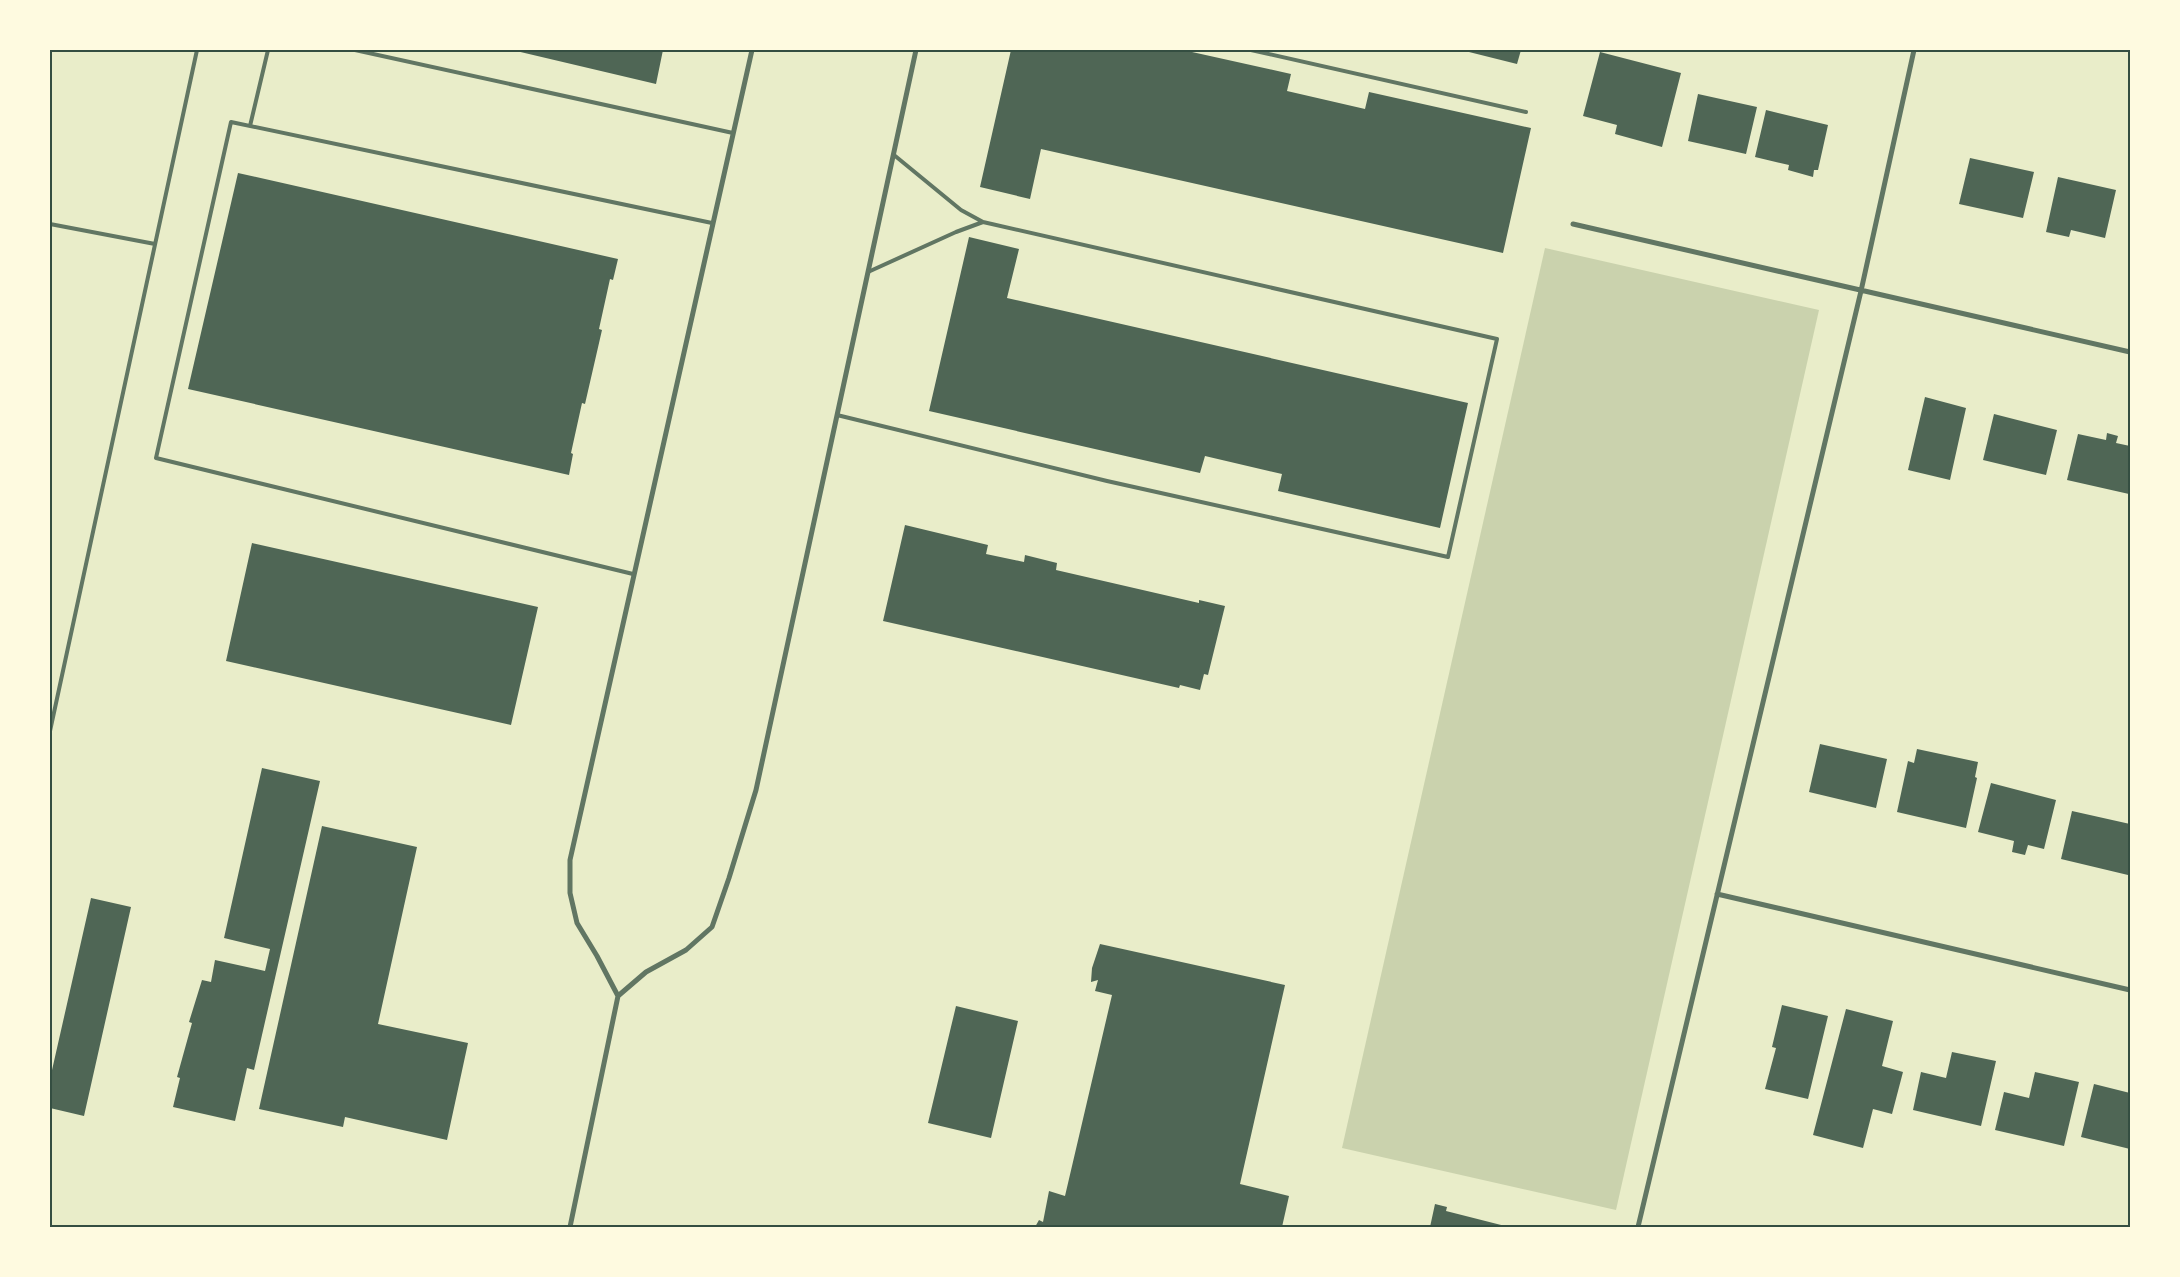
<svg xmlns="http://www.w3.org/2000/svg" width="2180" height="1277" viewBox="0 0 2180 1277" font-family="Merriweather,serif">
	<rect width="100%" height="100%" fill="#e9edc9"/>
	<path fill="#cad2ad" d="M1545,248L1819,310L1616,1210L1342,1148Z"/>
	<path fill="#4f6655" d="M512,50H663L656,84Z
		M1011,50H1183L1291,74L1287,91L1365,109L1369,92L1531,128L1503,253L1041,149L1030,199L980,187Z
		M1461,50H1521L1517,64Z
		M1600,52L1681,73L1662,147L1615,134L1617,125L1583,116Z
		M1698,94L1757,107L1746,154L1688,141Z
		M1766,110L1828,125L1818,170H1814L1813,177L1788,170L1789,165L1755,157Z
		M1970,158L2034,172L2023,218L1959,204Z
		M238,173L618,259L613,280L610,279L599,329L602,330L585,404L582,403L571,453L573,454L569,475L188,389Z
		M2058,177L2116,190L2105,238L2071,230L2069,237L2046,232Z
		M969,237L1019,249L1007,298L1468,403L1440,528L1278,491L1282,474L1205,456L1200,473L929,411Z
		M1925,397L1966,408L1950,480L1908,470Z
		M1994,414L2057,430L2046,475L1983,460Z
		M2107,433L2118,436L2116,443L2130,446L2129,494L2067,480L2078,434L2106,440Z
		M905,525L988,545L986,554L1024,562L1025,555L1057,563L1056,570L1199,603V600L1225,606L1208,675L1204,674L1200,690L1180,685L1179,688L883,621Z
		M252,543L538,607L511,725L226,661Z
		M1820,744L1887,759L1876,808L1809,792Z
		M1917,749L1978,762L1975,777L1977,778L1966,828L1897,812L1908,761L1914,763Z
		M262,768L320,781L254,1070L247,1068L235,1121L173,1107L180,1078L177,1077L192,1023L189,1022L202,980L211,982L215,960L265,971L270,949L224,938Z
		M1991,783L2056,800L2044,849L2028,845L2025,855L2012,852L2014,841L1978,832Z
		M2072,811L2130,824V867L2128,875L2061,859Z
		M322,826L417,847L378,1024L468,1043L447,1140L345,1117L343,1127L259,1109Z
		M91,898L131,907L84,1116L50,1108V1079Z
		M1100,944L1285,985L1240,1184L1289,1196L1282,1227H1035L1039,1220L1043,1222L1049,1191L1065,1196L1112,995L1095,991L1098,980L1091,982L1092,968Z
		M1782,1005L1828,1016L1808,1099L1765,1089L1776,1048L1772,1047Z
		M956,1006L1018,1021L991,1138L928,1123Z
		M1846,1009L1893,1021L1882,1066L1903,1072L1892,1114L1873,1109L1863,1148L1813,1135Z
		M1952,1052L1996,1061L1981,1126L1913,1110L1921,1072L1946,1078Z
		M2035,1072L2079,1082L2064,1146L1995,1130L2004,1092L2029,1098Z
		M2094,1084L2130,1093V1149L2081,1137Z
		M1435,1204L1447,1207L1446,1211L1509,1227H1430Z"/>
	<g fill="none" stroke-linecap="round" stroke-linejoin="round">
		<path stroke="#617663" stroke-width="4" d="M355,50L733,133
			M1251,50L1526,112
			M250,126L268,50
			M50,224L155,244
			M868,272L956,232L983,222L961,210L894,155
			M837,415L1107,481L1448,557L1497,339L983,222
			M633,574L156,458L231,122L712,223
			M50,731L197,50"/>
		<path stroke="#617663" stroke-width="5" d="M1573,224L2130,352
			M1717,894L2130,990
			M618,996L597,956L577,923L570,893V860L752,50
			M570,1227L618,996L646,972L686,950L712,927L729,878L756,790L916,50
			M1638,1227L1861,291L1914,50"/>
	</g>
	<rect width="2180" height="1277" fill="none" stroke="#fefae0" stroke-width="102"/>
	<rect x="51" y="51" width="2078" height="1175" fill="none" stroke="#344e41" stroke-width="2"/>
</svg>
